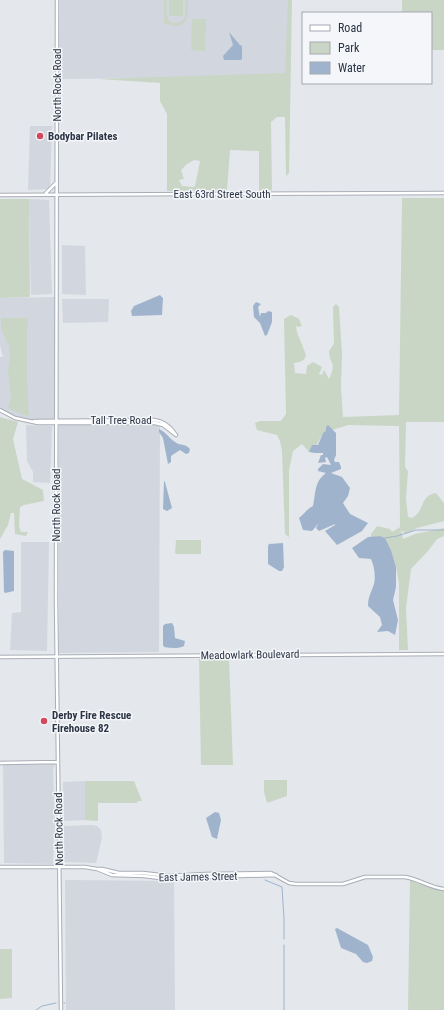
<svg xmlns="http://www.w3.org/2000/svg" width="444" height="1010" viewBox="0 0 444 1010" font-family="'Roboto Condensed',sans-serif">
	<rect width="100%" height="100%" fill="#e4e7ec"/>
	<path fill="#d2d6de" d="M60,0H289V77L59,79Z
		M30,126H52L50,188L49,189L28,190Z
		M29,199L49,200L52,294L31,295Z
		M62,245L85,246L86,295L62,294Z
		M57,297L56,421H31L15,418L0,410V357H3L0,345V298Z
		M62,299H109L108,322L63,323Z
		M59,423L160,424L159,652L59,653Z
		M26,425L52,426L50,483L33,482V472L27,461Z
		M21,542H49L47,651L10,650L12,613L21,612Z
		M3,763H55L53,770L55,833H54L53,864L4,863Z
		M85,781V820L64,821L63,782Z
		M92,825L97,826L101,830L102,838L96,863L64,862V826Z
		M65,880L174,881L175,1010H66Z"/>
	<path fill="#c9d6c5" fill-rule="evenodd" d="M164,0H167C167,5 165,14 168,19C172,26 183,24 185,16C186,11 185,5 185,0H188C188,9 190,24 177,26C173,26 169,24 164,24Z
		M169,0H183V16H169Z
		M288,0H292L289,173L286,176L285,117H277L271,122L272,190L259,191V151L230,150L227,190L167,191V114L160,101V83L99,79L285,73ZM194,160L200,161L195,186L193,187L182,186L179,180L184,179L181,170L187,164Z
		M402,0H444V50H431V13H402Z
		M192,19H206L205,51L191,50Z
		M402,198H444V422H406L405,467L408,471L406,499L408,517L412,518C426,510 419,496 436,493L444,503V521L417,528L406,534L401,530L403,539L415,534L444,528V536L437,539L428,551L411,569L406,608L408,650H399V583L396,567L391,550L385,538L380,536L371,537V534L377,526L390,529L392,532L400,527L399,426L348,425L323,433L315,448L309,452L302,444L293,451L289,470V537L285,534L282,451L280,441L277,435L257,430L255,423L260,421H281L286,414L284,319L291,315L299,319L302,326L298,327L296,326L297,332L306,355C305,362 299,362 294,363L295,373L306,374L307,366L313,362L322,367L319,374L322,375L324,370L329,379C337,362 330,366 329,351L334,344L333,307L336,304L339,307L342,353L341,387L343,417L399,415Z
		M0,199H29L30,297L0,298Z
		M1,318H28L27,326V384L29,416L21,414L8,408L11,396L8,370L10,357L9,345L5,338L1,328Z
		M0,417L18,422L13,439L22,479L43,490L44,501L24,505L20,507L19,526L21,532H28L26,536L15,534L14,513H11L8,525L0,539Z
		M176,540H201V554H177L175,553Z
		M199,659H229L233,765H201Z
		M264,780H287V796L267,803L264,792Z
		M85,781H134L142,801H138L137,803H98V821L85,820Z
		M410,880L434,889L444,890V1010H408Z
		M0,949H12V998L0,999Z"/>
	<path fill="#9fb4cc" d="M229,32L240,45L242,46V59L241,60H224L223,56L233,45Z
		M160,295L163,298L162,315L132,316L131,311L134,306Z
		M256,302L261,304L258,307L260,317L261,313H266L268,311L272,312V322L267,335L265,336L260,323L254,317L253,306Z
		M328,425L336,433V455L334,460L335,462H339L341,467V469L331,473L342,477L350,488L348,496L343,503L350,514L368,523L362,531L337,545L325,531L335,525V524L319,531L316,528L319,523L312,531L303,530L299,518C304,514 307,509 313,506C316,492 314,482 326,473L318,471V469L323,464L331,465L327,457L325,458L326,462L318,463L321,455H323V453H315L309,452L312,445H318L323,433L326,431V427Z
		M159,429C166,432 169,438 175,442C180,446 185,443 190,449L189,453L186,454L180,450L171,456V462L168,464L163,438L159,432Z
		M164,481L165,482L172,508L167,511L163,509Z
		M380,536L385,538L391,550L396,567V587L393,600L398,620L395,635L388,631L377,632L382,625L380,617L368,606C368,597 371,593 374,584C376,576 374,566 371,559L359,558L352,548L368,537Z
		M283,543L284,567L282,571H279L268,564V546L269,544Z
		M5,550L14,551V591L5,593L4,592L3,552Z
		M172,623L174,627L175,638L185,641L184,646C178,649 171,648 164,647L163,645V626L165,624Z
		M215,812L219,813L221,820L217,839L212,837L206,818Z
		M337,928L368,945L373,957L372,961L367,963L363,962L356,954L341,948L335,929Z"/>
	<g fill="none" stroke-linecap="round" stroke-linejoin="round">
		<path stroke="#9fb4cc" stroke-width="1" d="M385,538L397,536L416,530H444
			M265,880L282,887L284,919V939
			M284,945V1010
			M64,1003H65
			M36,1010L42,1006L56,1003"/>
		<g stroke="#a9aeb7" stroke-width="4.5">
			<path id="secondary" d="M57,0L56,599L61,1010
				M46,193L56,183
				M0,195L444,193
				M0,410L15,418L38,423H155L163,425L176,435
				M34,421L154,420C163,421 170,426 175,434
				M0,657L444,654
				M0,763L57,762
				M0,867H85L97,869
				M276,875L206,877L168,879L144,876L112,875L97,869H102L119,873H143L169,876L205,874L271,873L289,883L296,884H343L365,877H405C419,879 430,888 444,889"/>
		</g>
		<use href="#secondary" stroke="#fff" stroke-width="2.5"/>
	</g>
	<g fill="#d1495b" stroke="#f4f6f9" stroke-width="1.5">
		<circle cx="40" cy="136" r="4"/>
		<circle cx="44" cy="721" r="4"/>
	</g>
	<g text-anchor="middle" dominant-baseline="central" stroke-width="3" stroke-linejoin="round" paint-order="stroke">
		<g font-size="11" fill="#2b3445" stroke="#f4f6f9">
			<text transform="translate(57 85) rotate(-90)">North Rock Road</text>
			<text x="222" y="194">East 63rd Street South</text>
			<text x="121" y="420">Tall Tree Road</text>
			<text transform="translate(56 505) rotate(-90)">North Rock Road</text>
			<text transform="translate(250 655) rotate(-1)">Meadowlark Boulevard</text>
			<text transform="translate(59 829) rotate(-91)">North Rock Road</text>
			<text transform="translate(198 877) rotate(-1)">East James Street</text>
		</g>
		<g font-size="11" font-weight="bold" fill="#2b3445" stroke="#f4f6f9" text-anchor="start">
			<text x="48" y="136">Bodybar Pilates</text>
			<text x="52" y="715">Derby Fire Rescue<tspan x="52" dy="13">Firehouse 82</tspan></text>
		</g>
	</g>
	<rect x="302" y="12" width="130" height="72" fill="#f4f6f9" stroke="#a4a8b1"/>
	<rect x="310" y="25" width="20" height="6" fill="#ffffff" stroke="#a4a8b1"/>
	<text x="338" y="32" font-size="12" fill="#2b3445">Road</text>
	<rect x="310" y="42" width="20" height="12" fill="#c9d6c5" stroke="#a4a8b1"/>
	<text x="338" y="52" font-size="12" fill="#2b3445">Park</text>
	<rect x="310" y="62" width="20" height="12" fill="#9fb4cc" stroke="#a4a8b1"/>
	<text x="338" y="72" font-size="12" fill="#2b3445">Water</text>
</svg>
